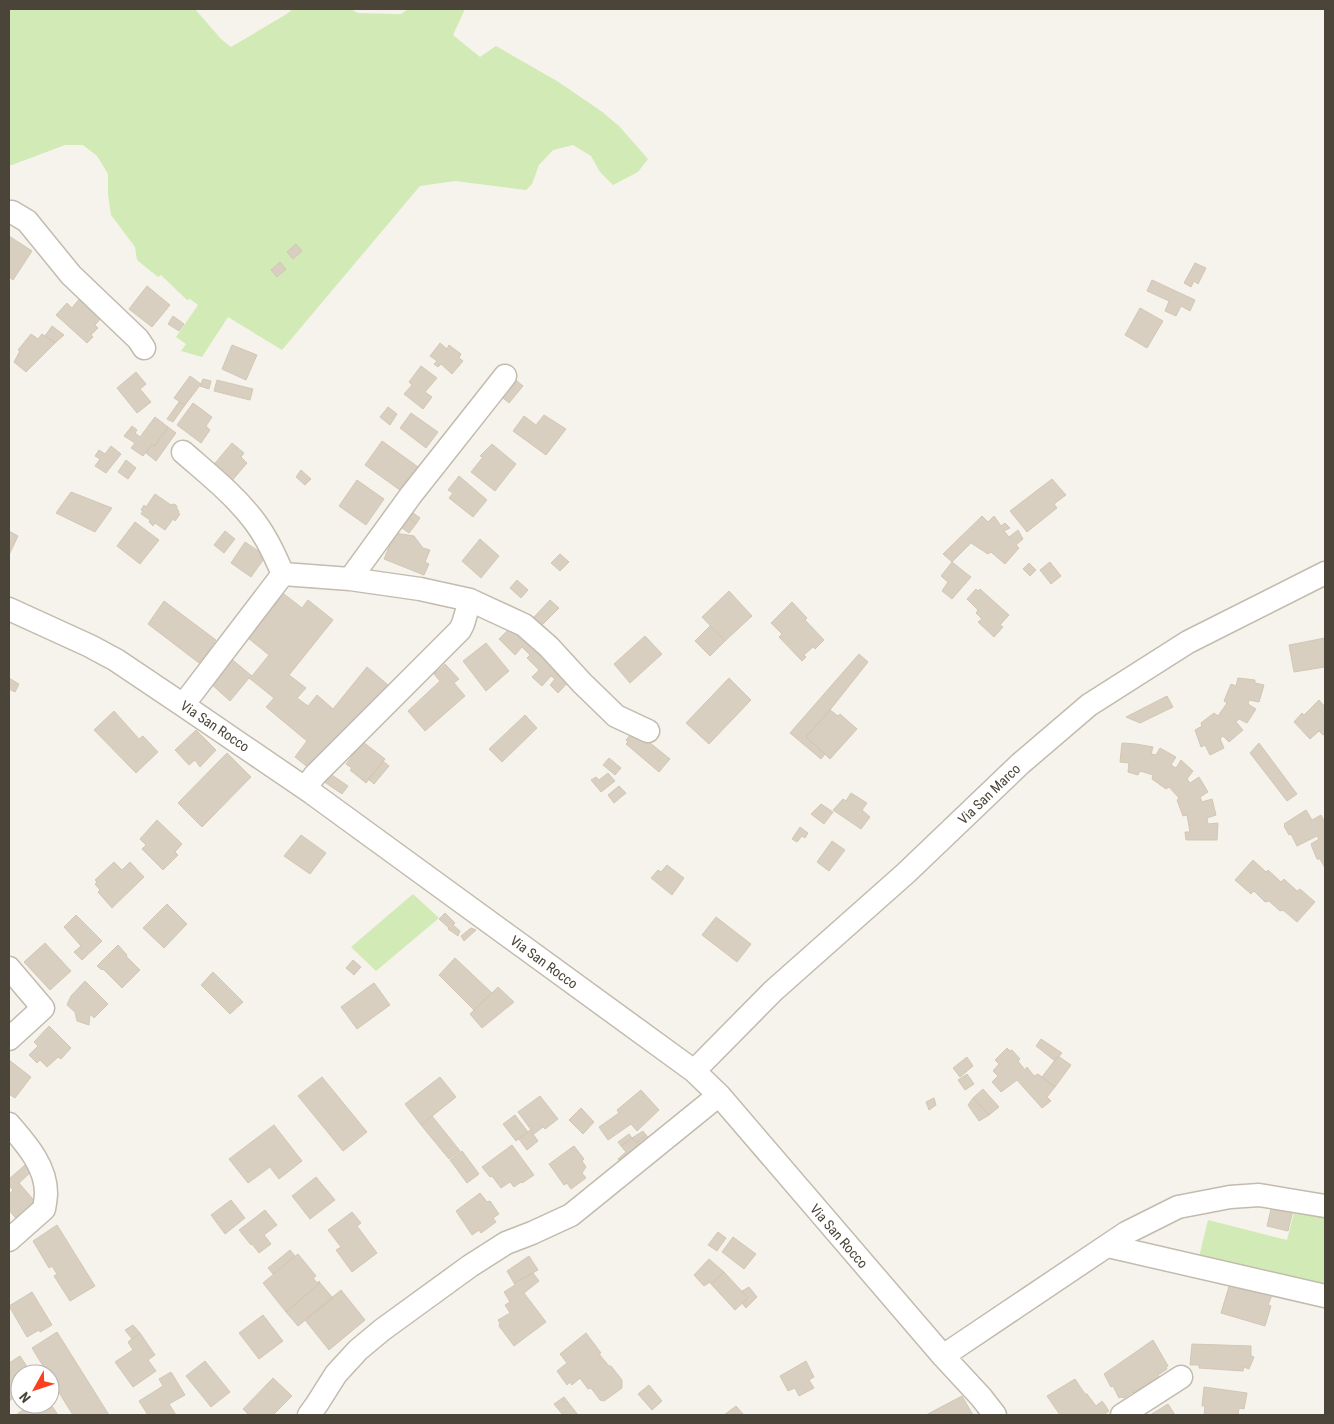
<svg xmlns="http://www.w3.org/2000/svg" width="1334" height="1424" viewBox="0 0 1334 1424" font-family="'Roboto Condensed',sans-serif">
	<rect width="100%" height="100%" fill="#f6f3ec"/>
	<path fill="#d2eab5" d="M9,9H195L221,39L231,47L285,15L293,9H351L358,13L401,14L408,9H465L453,35L480,57L496,46L557,81L601,111L619,126L648,159L638,172L613,185L600,172L591,156L573,145L553,150L539,165L532,184L526,190L455,181L420,186L282,350L228,317L202,357L181,351L186,344L176,337L198,305L190,299L187,300L161,275L158,277L137,260L135,247L111,215L108,194V174L97,156L83,145H65L9,166Z
		M413,894L439,918L376,971L351,947Z
		M1296,1205L1325,1212V1290L1199,1257L1208,1220L1287,1240Z"/>
	<path fill="#d8cfc1" stroke="#d3c7b4" d="M9,236L32,251L13,280L9,277Z
		M296,244L302,251L293,259L287,252Z
		M280,262L286,269L277,277L271,270Z
		M1195,263L1206,268L1198,284L1194,281L1191,287L1184,283Z
		M1152,280L1195,300L1190,311L1181,306L1176,316L1165,311L1169,301L1147,291Z
		M147,286L170,305L152,327L129,309Z
		M80,298L102,317L95,325L98,328L91,335L93,337L87,343L56,315L67,303L72,308Z
		M1140,308L1163,321L1147,348L1125,335Z
		M173,316L184,324L179,331L168,324Z
		M52,326L64,335L55,343L45,336Z
		M31,334L38,339L42,334L55,343L26,372L14,362L20,351L18,350Z
		M440,343L447,349L449,345L461,354L459,358L463,361L452,374L441,364L438,367L434,364L437,361L430,356Z
		M232,345L257,355L246,380L222,369Z
		M421,366L437,378L425,392L432,397L423,409L404,394L412,385L409,382Z
		M136,372L146,384L140,389L151,402L137,413L117,388Z
		M190,376L201,384L185,405L174,398Z
		M512,377L523,386L509,403L498,394Z
		M203,379L211,381L209,389L200,386Z
		M217,380L253,389L250,400L214,391Z
		M179,402L185,405L173,422L167,419Z
		M193,403L212,417L206,426L210,430L201,443L177,425Z
		M388,407L397,414L390,425L380,417Z
		M411,413L438,432L426,448L400,428Z
		M544,415L566,429L546,455L513,431L524,416L536,425Z
		M155,417L168,427L155,446L152,444L143,456L131,448L135,443L124,436L132,426L137,430L135,433L140,437Z
		M168,427L176,433L156,461L146,453L152,444L155,446Z
		M382,441L421,469L404,493L365,465Z
		M232,443L244,453L241,457L247,463L230,483L211,468Z
		M492,444L516,464L495,491L471,472L483,457L480,456Z
		M111,446L121,454L106,473L95,466L100,459L95,456L99,450L105,454Z
		M126,460L136,468L128,479L118,472Z
		M301,470L311,479L305,485L296,477Z
		M459,476L487,500L473,517L449,498L453,493L448,490Z
		M1052,479L1066,495L1054,504L1057,508L1027,532L1010,511Z
		M357,480L384,499L366,525L339,506Z
		M71,492L112,508L95,532L56,513Z
		M155,494L171,505L173,504L176,505L177,507V509L179,511L178,513L180,514L175,521L173,519L165,530L155,523L153,526L149,522L150,520L141,514L143,511L141,510L144,505L146,507Z
		M412,512L420,518L416,524L408,517Z
		M406,516L416,524L409,533L399,526Z
		M982,516L988,522L994,516L1001,526L1005,523L1010,528L1004,531L1009,537L1018,530L1023,539L1016,545L1019,548L1005,564L991,552L988,554L971,543L952,562L943,554Z
		M135,522L159,540L140,564L117,546Z
		M9,531L18,536L9,555Z
		M225,531L235,539L224,553L214,545Z
		M395,533L414,536L423,548L430,550L425,562L429,564L424,575L384,559Z
		M480,539L499,556L481,578L462,561Z
		M245,542L266,556L251,577L231,563Z
		M560,554L569,562L560,571L551,563Z
		M952,562L971,577L952,599L942,591L948,582L941,576Z
		M1050,562L1061,576L1051,584L1040,570Z
		M1029,563L1036,570L1030,576L1023,569Z
		M517,580L528,590L521,598L510,588Z
		M976,589L978,591L980,589L1009,615L1000,625L1003,627L994,637L978,622L982,619L976,613L978,610L967,599Z
		M729,591L752,616L725,641L702,617Z
		M284,594L302,608L308,600L333,620L289,675L306,688L297,698L308,706L317,695L333,709L367,667L394,690L310,769L295,757L307,741L266,707L274,698L249,678L230,701L209,682L229,657L252,676L269,655L248,638Z
		M550,600L559,608L542,625L534,617Z
		M164,601L216,640L199,663L148,624Z
		M792,602L807,618L805,620L824,640L815,649L813,647L804,655L806,657L802,661L779,637L782,634L771,623Z
		M515,623L572,678L558,693L550,685L555,679L551,676L542,686L532,677L539,670L527,658L530,655L522,647L515,655L499,639Z
		M710,626L725,641L710,656L695,641Z
		M645,636L662,654L630,683L614,664Z
		M1325,638V667L1294,672L1289,645Z
		M486,643L509,671L486,691L463,661Z
		M859,654L868,662L830,710L806,737L825,754L821,759L790,733Z
		M445,664L459,679L454,683L465,696L425,731L408,711L440,681L434,674Z
		M9,678L19,684L15,692L9,689Z
		M729,678L751,700L709,744L686,723Z
		M1238,678L1255,680V683L1264,685L1259,702L1249,700L1248,704L1256,709L1247,723L1239,719L1236,722L1243,730L1229,742L1223,736L1220,739L1224,748L1210,755L1205,745L1201,747L1195,730L1202,726L1201,723L1214,713L1218,716L1227,703L1224,701L1231,684L1236,686Z
		M1167,696L1173,707L1140,723L1126,717Z
		M1319,700L1325,707V734L1323,735L1319,731L1310,739L1294,722L1302,713L1304,715Z
		M830,710L838,716L840,714L857,729L830,759L806,737Z
		M114,711L139,739L143,736L158,752L136,773L94,730Z
		M525,715L537,728L502,762L489,749Z
		M196,730L216,750L200,767L195,760L189,765L175,750Z
		M634,730L670,759L659,772L626,744L628,742L626,740Z
		M363,742L385,759L366,783L350,770L352,768L346,764Z
		M1122,743L1136,744L1153,747L1151,754L1156,755L1160,748L1176,757L1171,765L1176,768L1181,760L1193,771L1187,779L1190,783L1199,777L1208,792L1200,797L1202,802L1212,799L1216,815L1207,818L1208,824L1218,823L1217,840H1186L1185,832H1190L1187,815L1183,816L1177,800L1179,798L1169,787L1166,789L1152,779L1153,775L1140,771L1138,775L1128,772L1129,763L1120,762Z
		M1259,743L1297,794L1287,801L1250,753Z
		M227,753L251,777L202,827L178,803Z
		M609,758L621,768L615,775L603,765Z
		M383,761L389,766L374,784L368,779Z
		M326,771L348,786L342,794L320,779Z
		M608,773L615,781L601,792L591,780L596,777L599,780Z
		M619,786L626,793L614,803L608,795Z
		M851,793L867,803L862,810L870,817L861,829L833,810L843,799L846,801Z
		M821,804L833,812L824,824L811,814Z
		M1306,810L1312,820L1321,815L1324,821L1325,820V868L1320,859H1317L1312,847L1311,844L1319,839L1317,836L1297,846L1291,834L1289,835L1284,826L1285,825L1284,824Z
		M157,820L182,844L175,852L178,855L163,870L142,849L146,845L140,839Z
		M800,827L808,833L805,838L802,836L797,842L792,839Z
		M301,835L326,853L310,874L284,856Z
		M832,841L845,850L829,871L817,862Z
		M1253,860L1266,872L1268,870L1281,882L1284,879L1297,891L1300,889L1315,902L1297,922L1283,910L1280,911L1269,901L1265,902L1254,891L1251,894L1235,880Z
		M114,862L122,870L130,862L144,877L112,908L98,892L100,890L95,884L97,882L95,880Z
		M667,865L684,878L672,895L651,878L658,870L661,872Z
		M167,904L187,924L164,948L143,928Z
		M445,913L455,923L453,925L460,931L458,936L448,929L449,928L439,919Z
		M76,915L102,941L82,960L74,952L81,946L64,927Z
		M716,917L751,944L737,962L702,935Z
		M471,928L476,930L464,941L461,936Z
		M45,943L71,971L50,990L24,962Z
		M118,945L127,955L126,956L140,970L122,988L103,969L102,970L97,966Z
		M455,958L492,993L474,1010L439,975Z
		M353,960L361,967L354,975L346,968Z
		M213,972L243,1002L230,1014L201,985Z
		M85,981L108,1004L94,1018L90,1014L89,1025L77,1021L75,1012L67,1005L71,996Z
		M374,983L390,1005L357,1029L341,1007Z
		M498,987L514,1002L482,1028L470,1014Z
		M49,1026L71,1048L61,1059L58,1057L47,1067L40,1060L37,1063L29,1055L38,1046L34,1042Z
		M1041,1039L1062,1053L1055,1061L1036,1046Z
		M1007,1048L1010,1051L1012,1050L1020,1059L1018,1061L1025,1070L1027,1067L1034,1076L1038,1074L1055,1087L1047,1097L1051,1101L1042,1108L1017,1080L1001,1092L992,1082L998,1076L993,1071L999,1064L995,1060Z
		M1058,1056L1071,1065L1055,1087L1042,1077Z
		M967,1057L973,1066L960,1077L953,1068Z
		M9,1060L31,1077L15,1098L9,1094Z
		M967,1074L974,1084L965,1090L958,1080Z
		M322,1077L367,1132L343,1151L298,1096Z
		M440,1077L456,1097L421,1125L405,1104Z
		M983,1089L999,1107L989,1115L973,1098Z
		M641,1090L659,1110L637,1131L631,1124L608,1140L599,1127L619,1113L617,1110Z
		M540,1096L558,1119L545,1129L543,1127L534,1134L518,1112Z
		M934,1098L936,1105L929,1110L926,1102Z
		M973,1098L989,1115L979,1121L968,1105Z
		M581,1108L594,1122L583,1134L569,1120Z
		M515,1115L528,1132L516,1141L503,1124Z
		M432,1116L460,1151L449,1159L421,1125Z
		M274,1125L302,1161L279,1179L270,1167L248,1183L229,1159Z
		M530,1130L538,1141L527,1150L519,1139Z
		M643,1131L646,1135L636,1143L632,1138Z
		M629,1134L632,1138L621,1146L618,1142Z
		M646,1135L654,1145L624,1167L618,1159L626,1152L621,1146L632,1138L636,1143Z
		M512,1145L534,1175L522,1183L521,1182L514,1187L510,1182L501,1188L492,1176L490,1177L482,1167Z
		M574,1146L584,1159L582,1161L586,1167L582,1173L586,1178L571,1189L567,1183L564,1185L549,1164Z
		M462,1151L479,1174L467,1183L450,1160Z
		M25,1165L31,1172L19,1183L37,1204L18,1221L9,1210V1194L13,1190L9,1186V1179Z
		M316,1177L335,1200L310,1219L292,1196Z
		M480,1193L487,1202L490,1201L499,1214L493,1218L496,1222L481,1233L479,1230L472,1235L456,1211Z
		M231,1200L245,1218L225,1234L211,1215Z
		M1273,1201L1294,1206L1288,1231L1267,1226Z
		M265,1210L277,1225L264,1235L271,1244L259,1253L252,1244L251,1245L239,1230Z
		M352,1212L361,1223L357,1226L377,1253L352,1272L336,1250L341,1247L328,1230Z
		M57,1225L95,1286L70,1301L54,1276L57,1274L52,1266L49,1268L33,1241Z
		M718,1232L726,1238L717,1251L708,1245Z
		M733,1237L756,1254L744,1269L722,1252Z
		M290,1250L295,1256L273,1274L268,1268Z
		M298,1254L316,1276L313,1278L317,1283L319,1281L320,1283L286,1312L263,1283Z
		M529,1256L538,1270L514,1283L507,1271Z
		M709,1259L724,1272L711,1284L710,1282L704,1286L694,1275Z
		M724,1272L748,1298L735,1310L711,1284Z
		M533,1273L539,1281L524,1293L546,1322L514,1346L499,1326L500,1323L498,1320L510,1313L505,1305L510,1302L504,1292L515,1285L514,1283Z
		M320,1283L333,1298L298,1326L286,1312Z
		M1230,1283L1272,1295L1268,1305L1271,1306L1265,1326L1221,1313Z
		M749,1287L757,1297L746,1308L742,1303L748,1298L742,1291Z
		M341,1290L365,1320L329,1350L305,1320Z
		M32,1292L52,1325L40,1332L39,1330L27,1337L9,1306Z
		M263,1315L283,1341L259,1359L239,1333Z
		M133,1325L140,1333L132,1339L125,1330Z
		M57,1332L109,1415H73L50,1378V1374H48L32,1348Z
		M140,1333L155,1355L148,1360L156,1371L133,1387L115,1362L133,1350L128,1342Z
		M586,1333L601,1353L599,1354L609,1366H611L622,1380V1388L604,1401L600,1400L591,1388L588,1389L580,1378L572,1385L570,1382L567,1385L557,1371L567,1363L560,1354Z
		M1153,1340L1168,1366L1166,1367L1167,1369L1158,1375L1159,1377L1134,1393L1133,1392L1124,1398L1121,1397L1119,1398L1113,1386L1111,1387L1104,1374Z
		M1192,1344L1251,1346V1356L1254,1357L1249,1369L1244,1367L1243,1371L1199,1368V1365H1190Z
		M20,1356L32,1374H20V1394L9,1401V1363Z
		M205,1361L230,1392L211,1407L186,1376Z
		M806,1361L814,1377L809,1380L814,1388L799,1396L795,1388L788,1391L780,1376Z
		M171,1372L185,1395L169,1404L176,1415H148L139,1401L163,1386L159,1379Z
		M273,1378L292,1396L273,1415H249L243,1409Z
		M1075,1379L1085,1394H1087L1096,1406L1102,1401L1109,1411L1103,1415H1060L1047,1396Z
		M649,1385L662,1401L652,1410L638,1394Z
		M1204,1387L1247,1393L1244,1409L1239,1408L1238,1415H1204L1205,1406H1202Z
		M962,1396L973,1415H926Z
		M564,1397L578,1415H563L554,1404Z
		M50,1403L58,1415H18L17,1414L32,1404H50Z
		M1168,1404L1175,1415H1150Z
		M736,1406L744,1415H724Z"/>
	<g fill="none" stroke-linecap="round" stroke-linejoin="round">
		<g stroke="#c2bbae" stroke-width="25">
			<path id="minor" d="M9,212H12L27,221L71,275L138,339L144,348
				M183,452C208,474 235,495 255,522C267,538 275,556 283,574
				M350,579L411,495L505,376
				M9,609L90,646L116,660L183,705L312,793L694,1071L719,1095L943,1356L981,1397L995,1415
				M183,705L283,574L350,579L420,589L470,600L524,625L549,647L582,683L616,716L648,731
				M305,788L315,775L460,630L463,624L470,600
				M9,968L43,1008L9,1039
				M694,1071L773,991L906,873L1020,764L1089,705L1188,642L1325,573
				M9,1124C25,1143 46,1165 46,1193C46,1198 45,1203 44,1209L9,1240
				M1108,1246L1325,1296
				M943,1356L1126,1233L1178,1207L1230,1197L1259,1195L1325,1206
				M309,1415L317,1404L336,1374L358,1350L382,1330L470,1266L506,1243L532,1233L571,1215L719,1095
				M1122,1415L1181,1377"/>
		</g>
		<use href="#minor" stroke="#fff" stroke-width="22"/>
	</g>
	<g text-anchor="middle" dominant-baseline="central" stroke-width="4" stroke-linejoin="round" paint-order="stroke">
		<g font-size="14" fill="#4b4439" stroke="#fff">
			<text transform="translate(215 726) rotate(34)">Via San Rocco</text>
			<text transform="translate(989 794) rotate(-44)">Via San Marco</text>
			<text transform="translate(544 962) rotate(36)">Via San Rocco</text>
			<text transform="translate(839 1236) rotate(49)">Via San Rocco</text>
		</g>
	</g>
	<rect width="1334" height="1424" fill="none" stroke="#4b4439" stroke-width="20"/>
	<g transform="translate(35 1389) rotate(230)"><circle r="24" fill="#ffffff" stroke="#b7b4b0"/>
	<path d="M0-4L9 19L0 12L-9 19Z" fill="#fc3f1d"/>
	<text y="-8" font-size="14" font-weight="bold" text-anchor="middle" fill="#4b4439">N</text>
	</g>
</svg>
